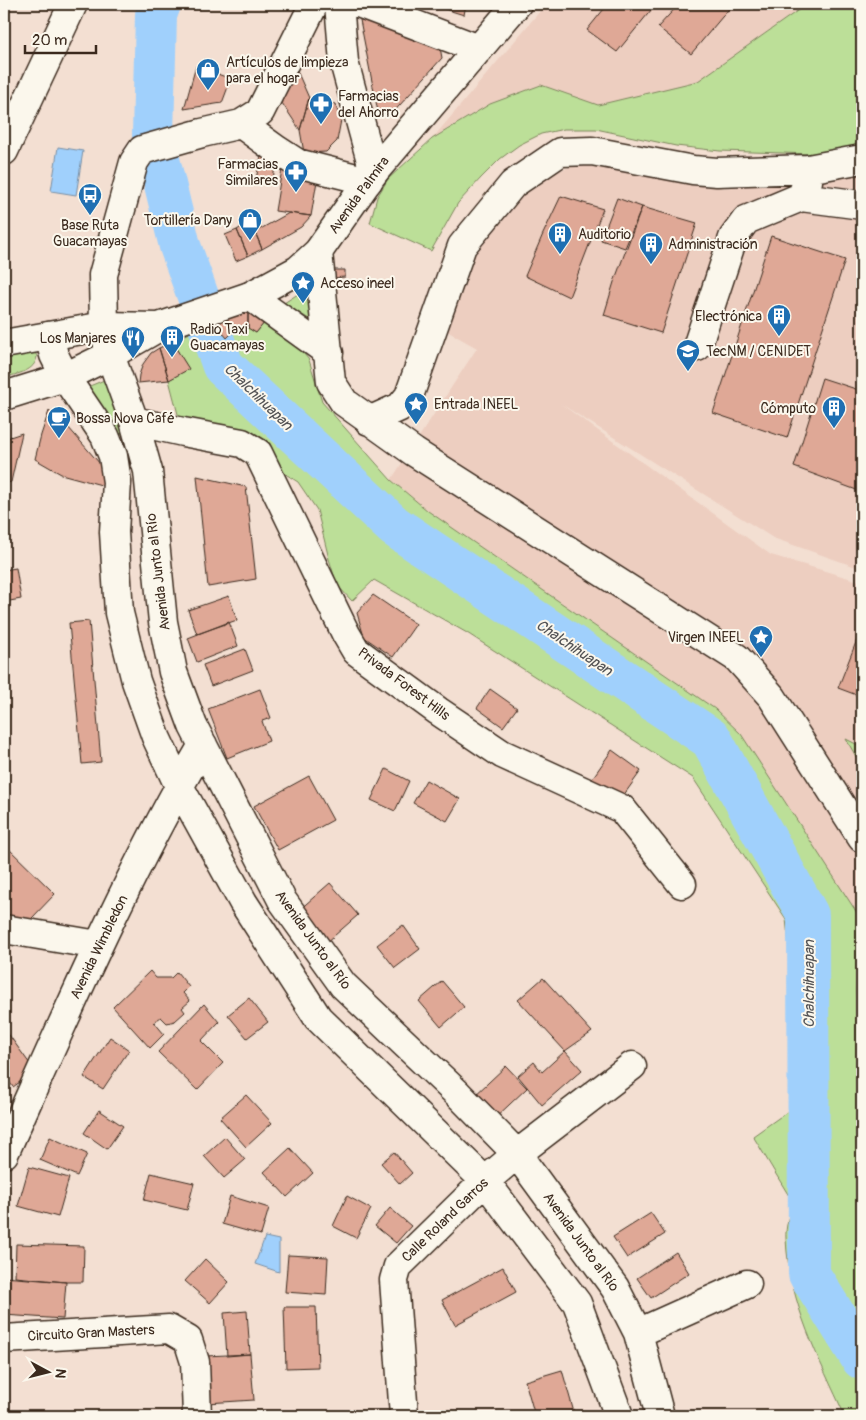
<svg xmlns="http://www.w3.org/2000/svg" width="866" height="1420" viewBox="0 0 866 1420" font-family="Pangolin,sans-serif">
	<rect width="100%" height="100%" fill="#f3dfd2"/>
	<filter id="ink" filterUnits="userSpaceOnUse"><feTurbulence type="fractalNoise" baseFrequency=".02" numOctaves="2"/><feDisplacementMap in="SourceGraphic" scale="10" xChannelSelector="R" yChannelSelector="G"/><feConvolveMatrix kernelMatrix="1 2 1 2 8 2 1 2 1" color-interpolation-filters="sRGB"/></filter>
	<g filter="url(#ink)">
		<path fill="#edcec0" d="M546,4H807L699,81L598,105L541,85L490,104L432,139Z
			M579,164H597L724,188L778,183L862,171V569L773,538L561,404L771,555L862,582V1089L856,990L861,919L715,709L428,511L391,480L477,348L445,330L473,253L500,213L533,183L561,170Z"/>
		<path fill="#bcdf98" stroke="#7c845b" d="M807,4H862V143L829,152L814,154L720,151L676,146L596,129H564L541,134L519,145L500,159L481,178L458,203L431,251L370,223L377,197L388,179L432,139L490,104L541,85L598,105L698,81Z
			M312,285V321L284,303Z
			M213,321L248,328L256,333L264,323L294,342L309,360L322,402L391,480L428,511L715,709L741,734L861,919L856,990L862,1089V1416H845C819,1359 789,1303 786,1239C785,1227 790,1213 792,1201L753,1136L794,1107L799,1042L786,919L693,778L467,633L374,580L352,601L337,585L329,559L317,510L298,482L270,464L185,441L169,380L188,368L172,342Z
			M32,348L37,356C35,372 18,373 4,378V352Z
			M114,376L130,444L80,390Z
			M846,739L862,747V767Z"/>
		<path fill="#a0d0fc" stroke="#788ea3" d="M58,147L83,151L76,195L51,191Z
			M265,1237L279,1240V1272L255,1264Z"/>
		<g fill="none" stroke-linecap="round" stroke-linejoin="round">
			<path stroke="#a0d0fc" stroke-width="42" d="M160,4L156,15L153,135L180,246L223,366L394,526L711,739L808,915L809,1274L862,1359"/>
		</g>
		<path fill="#dfa896" stroke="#3b2a1e" d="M432,4H466L464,15L432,5Z
			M608,4H656L617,52L587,30Z
			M679,4H733L691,54L658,27Z
			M368,11L439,42L442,58L391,115L378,112L360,20Z
			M294,64L309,98L300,130L278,97Z
			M196,66L231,79L222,103L184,109Z
			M309,98L335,104L341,120L337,141L326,152L304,153L300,130Z
			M262,151L276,155L273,182L256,179Z
			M282,169L318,175L311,216L275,211Z
			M561,196L603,209L569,297L525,276L543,234Z
			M617,198L642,207L625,248L601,240Z
			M642,207L697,223L661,333L604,315L614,282Z
			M289,213L311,216L301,227L262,249L255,232Z
			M246,224L255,232L262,249L248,256L237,230Z
			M237,230L248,256L236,261L225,235Z
			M771,236L845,260L787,438L713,413Z
			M332,270H345V277L331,278Z
			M237,310L248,313V328L239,326L227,338L213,321Z
			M248,313L257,315L264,323L256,333L248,328Z
			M172,342L189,369L169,380L159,348Z
			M159,348L169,380L138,383L139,375L143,364L151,353Z
			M822,378L862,391V492L794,467Z
			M49,411L68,427L101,465L105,486L61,474L35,459L41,435Z
			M22,433L11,482L4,484V439Z
			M197,476L246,487L256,579L208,587Z
			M16,568L21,599L4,602V570Z
			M373,595L416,624L393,657L364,637L357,613Z
			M229,596L237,620L197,634L188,610Z
			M89,621L101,762L82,764L69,623Z
			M229,622L238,646L197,662L188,638Z
			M862,627V697L838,688Z
			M245,649L253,670L211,686L203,665Z
			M260,689L271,718L262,721L269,741L227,758L208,709Z
			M490,689L517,708L503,727L477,708Z
			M612,750L641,771L618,803L589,783Z
			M386,769L409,781L395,811L371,800Z
			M309,776L333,820L278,850L254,806Z
			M426,780L460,799L447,821L413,803Z
			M5,845L55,894L10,941L4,936V847Z
			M330,883L358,915L326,943L298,911Z
			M403,925L420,949L395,968L377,945Z
			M150,971L156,978H171L177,972L189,987L183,993L190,1001L182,1008L185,1012L175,1021L167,1023L161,1017L154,1022L164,1034L150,1048L113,1007Z
			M543,978L592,1032L565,1051L518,1000Z
			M442,981L464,1007L441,1027L419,1001Z
			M249,998L268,1022L247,1038L228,1015Z
			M204,1004L219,1022L201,1041L223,1063L197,1090L158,1052Z
			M4,1028L35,1071L13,1087L4,1074Z
			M110,1037L129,1050L103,1089L84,1077Z
			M565,1051L582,1070L542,1105L518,1076L534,1062L542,1072Z
			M506,1066L527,1088L492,1121L471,1099Z
			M246,1095L272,1123L246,1147L220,1118Z
			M99,1110L123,1126L107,1149L84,1133Z
			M50,1137L87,1154L77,1176L40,1160Z
			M225,1137L245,1160L224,1178L204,1156Z
			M290,1148L313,1173L287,1197L264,1172Z
			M394,1152L412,1173L400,1184L381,1163Z
			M29,1167L69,1178L58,1217L18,1206Z
			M151,1173L194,1183L187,1210L144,1200Z
			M230,1196L269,1208L261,1235L222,1224Z
			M347,1196L371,1209L356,1238L333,1226Z
			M390,1208L411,1226L396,1243L375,1226Z
			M651,1213L665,1234L627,1258L613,1237Z
			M16,1244L84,1246L83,1282H66L15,1277Z
			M676,1252L689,1273L651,1298L637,1278Z
			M288,1255L328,1257L326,1295L285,1292Z
			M205,1259L229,1282L210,1303L185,1281Z
			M503,1267L516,1292L455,1325L442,1300Z
			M4,1277L66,1282L63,1319L4,1315Z
			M284,1307H316L318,1367L286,1368Z
			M247,1311L250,1354L227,1356L224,1313Z
			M250,1354L254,1400L207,1403L205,1356Z
			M562,1370L575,1416H535L525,1381Z"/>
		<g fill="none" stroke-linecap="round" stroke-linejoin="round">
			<g stroke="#3b2a1e" stroke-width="31">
				<path id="minor" d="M314,4L260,112L241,124L202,133L142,150L134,162L103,275L104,326L110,355L134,421L148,471L163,622L173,672L193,726L282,900L343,985L458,1094L517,1154L615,1288L638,1333L660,1416
					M339,4L344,62L374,172
					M361,4L479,49
					M241,124L277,150L297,163L368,181
					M4,151L73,4
					M808,181L801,197L862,205
					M318,252L331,382L344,402L414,452L737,658L772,697L862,838
					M250,296L329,353
					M49,336L54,355L65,377L105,436L113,456L117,482L114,532L119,613L136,681L156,737L179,786L243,902L318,1018L485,1181L577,1303L619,1416
					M697,347L733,238L746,220L801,197
					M134,421L183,432L242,443L258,453L346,634L356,651L438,711L502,754L622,809L682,884
					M369,421L400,407L409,396L462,246L513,184L560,152L592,151L693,170L717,172L808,169L862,159
					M4,929L98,945
					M4,1154C66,1016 126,876 203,745
					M638,1333L747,1284
					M4,1339L169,1329L188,1340L195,1362L197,1416
					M404,1416L394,1280L398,1266L485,1181L517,1154L632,1066"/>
			</g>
			<g stroke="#3b2a1e" stroke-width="31">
				<path id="major" d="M4,344L104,326L159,327
					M4,396L65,377L110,355L159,327L250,296L298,270L318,252L374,172L517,4"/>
			</g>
			<use href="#minor" stroke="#fbf7ec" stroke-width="28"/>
			<use href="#major" stroke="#fbf7ec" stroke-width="28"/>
		</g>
	</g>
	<defs>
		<g id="shop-pin" transform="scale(1.25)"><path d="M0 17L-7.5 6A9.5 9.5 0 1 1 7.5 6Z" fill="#1f6fb2" stroke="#fbf7ec"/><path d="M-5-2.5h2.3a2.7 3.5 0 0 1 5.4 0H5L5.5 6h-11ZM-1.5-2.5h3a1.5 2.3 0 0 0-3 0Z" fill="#fff"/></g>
		<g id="pharmacy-pin" transform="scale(1.25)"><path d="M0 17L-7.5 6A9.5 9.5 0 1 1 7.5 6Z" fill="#1f6fb2" stroke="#fbf7ec"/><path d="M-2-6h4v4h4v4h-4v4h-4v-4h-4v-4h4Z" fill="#fff"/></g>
		<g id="bus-pin" transform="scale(1.25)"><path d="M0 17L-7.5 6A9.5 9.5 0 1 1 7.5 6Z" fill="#1f6fb2" stroke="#fbf7ec"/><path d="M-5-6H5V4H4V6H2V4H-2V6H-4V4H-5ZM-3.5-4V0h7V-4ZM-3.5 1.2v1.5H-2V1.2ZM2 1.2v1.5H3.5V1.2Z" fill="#fff"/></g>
		<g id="building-pin" transform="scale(1.25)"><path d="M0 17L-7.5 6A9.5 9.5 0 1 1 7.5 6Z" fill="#1f6fb2" stroke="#fbf7ec"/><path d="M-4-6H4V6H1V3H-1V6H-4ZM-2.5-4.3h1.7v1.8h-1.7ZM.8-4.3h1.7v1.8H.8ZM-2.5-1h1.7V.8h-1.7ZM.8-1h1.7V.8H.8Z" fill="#fff"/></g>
		<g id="sight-pin" transform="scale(1.25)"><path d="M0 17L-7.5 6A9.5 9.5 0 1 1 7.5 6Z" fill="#1f6fb2" stroke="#fbf7ec"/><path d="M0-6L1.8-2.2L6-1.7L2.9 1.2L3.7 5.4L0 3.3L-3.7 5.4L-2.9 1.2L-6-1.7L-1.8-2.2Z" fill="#fff"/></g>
		<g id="restaurant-pin" transform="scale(1.25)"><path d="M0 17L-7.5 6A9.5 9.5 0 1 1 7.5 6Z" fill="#1f6fb2" stroke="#fbf7ec"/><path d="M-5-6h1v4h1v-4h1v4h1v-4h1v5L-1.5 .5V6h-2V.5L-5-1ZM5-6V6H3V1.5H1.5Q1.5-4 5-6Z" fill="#fff"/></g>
		<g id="university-pin" transform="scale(1.25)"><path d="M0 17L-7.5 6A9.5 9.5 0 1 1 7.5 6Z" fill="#1f6fb2" stroke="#fbf7ec"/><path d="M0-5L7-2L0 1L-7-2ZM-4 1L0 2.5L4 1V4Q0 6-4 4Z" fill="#fff"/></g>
		<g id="cafe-pin" transform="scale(1.25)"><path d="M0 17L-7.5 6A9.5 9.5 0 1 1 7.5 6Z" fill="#1f6fb2" stroke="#fbf7ec"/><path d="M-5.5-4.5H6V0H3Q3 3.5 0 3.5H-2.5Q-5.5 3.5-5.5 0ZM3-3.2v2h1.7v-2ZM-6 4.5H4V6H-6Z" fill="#fff"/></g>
	</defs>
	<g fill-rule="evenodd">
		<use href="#shop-pin" x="208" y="70"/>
		<use href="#pharmacy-pin" x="321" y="104"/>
		<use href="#pharmacy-pin" x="296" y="172"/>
		<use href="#bus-pin" x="90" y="195"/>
		<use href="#shop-pin" x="250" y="220"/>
		<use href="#building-pin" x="560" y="234"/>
		<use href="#building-pin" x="651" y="244"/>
		<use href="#sight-pin" x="303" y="283"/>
		<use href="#building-pin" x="779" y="316"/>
		<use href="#building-pin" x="172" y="337"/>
		<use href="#restaurant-pin" x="133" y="338"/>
		<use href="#university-pin" x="688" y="351"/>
		<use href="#sight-pin" x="416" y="404"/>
		<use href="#building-pin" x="834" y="408"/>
		<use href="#cafe-pin" x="59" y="418"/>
		<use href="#sight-pin" x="761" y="637"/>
	</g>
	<g text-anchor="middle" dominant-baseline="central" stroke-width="4" stroke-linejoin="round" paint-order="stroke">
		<g font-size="14" fill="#3b2a1e" stroke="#fbf7ec" text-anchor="start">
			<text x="226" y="62">Artículos de limpieza<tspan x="226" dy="16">para el hogar</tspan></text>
			<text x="338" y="96">Farmacias<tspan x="338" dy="16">del Ahorro</tspan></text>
			<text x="278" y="164" text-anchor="end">Farmacias<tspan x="278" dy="16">Similares</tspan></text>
			<text x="232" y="220" text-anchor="end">Tortillería Dany</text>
			<text x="90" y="225" text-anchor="middle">Base Ruta<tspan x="90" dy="16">Guacamayas</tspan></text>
			<text x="578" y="234">Auditorio</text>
			<text x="668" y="244">Administración</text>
			<text x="320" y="283">Acceso ineel</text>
			<text x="762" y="316" text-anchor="end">Electrónica</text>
			<text x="190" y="329">Radio Taxi<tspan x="190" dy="16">Guacamayas</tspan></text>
			<text x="116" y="338" text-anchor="end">Los Manjares</text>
			<text x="706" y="351">TecNM / CENIDET</text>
			<text x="434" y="404">Entrada INEEL</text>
			<text x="816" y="408" text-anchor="end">Cómputo</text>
			<text x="76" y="418">Bossa Nova Café</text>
			<text x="744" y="637" text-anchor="end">Virgen INEEL</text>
		</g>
		<g font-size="14" fill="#3b2a1e" stroke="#fbf7ec">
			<text transform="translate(359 195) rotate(-54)">Avenida Palmira</text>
			<text transform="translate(158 572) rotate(-97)">Avenida Junto al Río</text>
			<text transform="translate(404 684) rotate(37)">Privada Forest Hills</text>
			<text transform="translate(313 940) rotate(54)">Avenida Junto al Río</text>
			<text transform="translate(99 947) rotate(-64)">Avenida Wimbledon</text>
			<text transform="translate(445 1220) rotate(-44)">Calle Roland Garros</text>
			<text transform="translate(581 1242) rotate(54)">Avenida Junto al Río</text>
			<text transform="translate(91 1333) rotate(-3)">Circuito Gran Masters</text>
		</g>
		<g font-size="15" font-style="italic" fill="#545456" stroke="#fbf7ec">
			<text transform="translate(258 397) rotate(44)">Chalchihuapan</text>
			<text transform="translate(574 648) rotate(34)">Chalchihuapan</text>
			<text transform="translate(809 984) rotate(-90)">Chalchihuapan</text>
		</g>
	</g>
	<rect width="866" height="1420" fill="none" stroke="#fbf7ec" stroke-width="20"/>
	<rect x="10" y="10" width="846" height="1400" fill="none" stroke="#3b2a1e" stroke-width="2" filter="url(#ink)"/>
	<g transform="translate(48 1372) rotate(97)" stroke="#fbf7ec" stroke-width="4" paint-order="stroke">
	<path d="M0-4L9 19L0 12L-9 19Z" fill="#3b2a1e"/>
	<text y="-8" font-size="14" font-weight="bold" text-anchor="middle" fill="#3b2a1e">N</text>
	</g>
	<path d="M25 45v8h71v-8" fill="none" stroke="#3b2a1e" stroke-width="2.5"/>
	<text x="32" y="45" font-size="15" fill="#3b2a1e" stroke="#fbf7ec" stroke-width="4" paint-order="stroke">20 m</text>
</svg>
